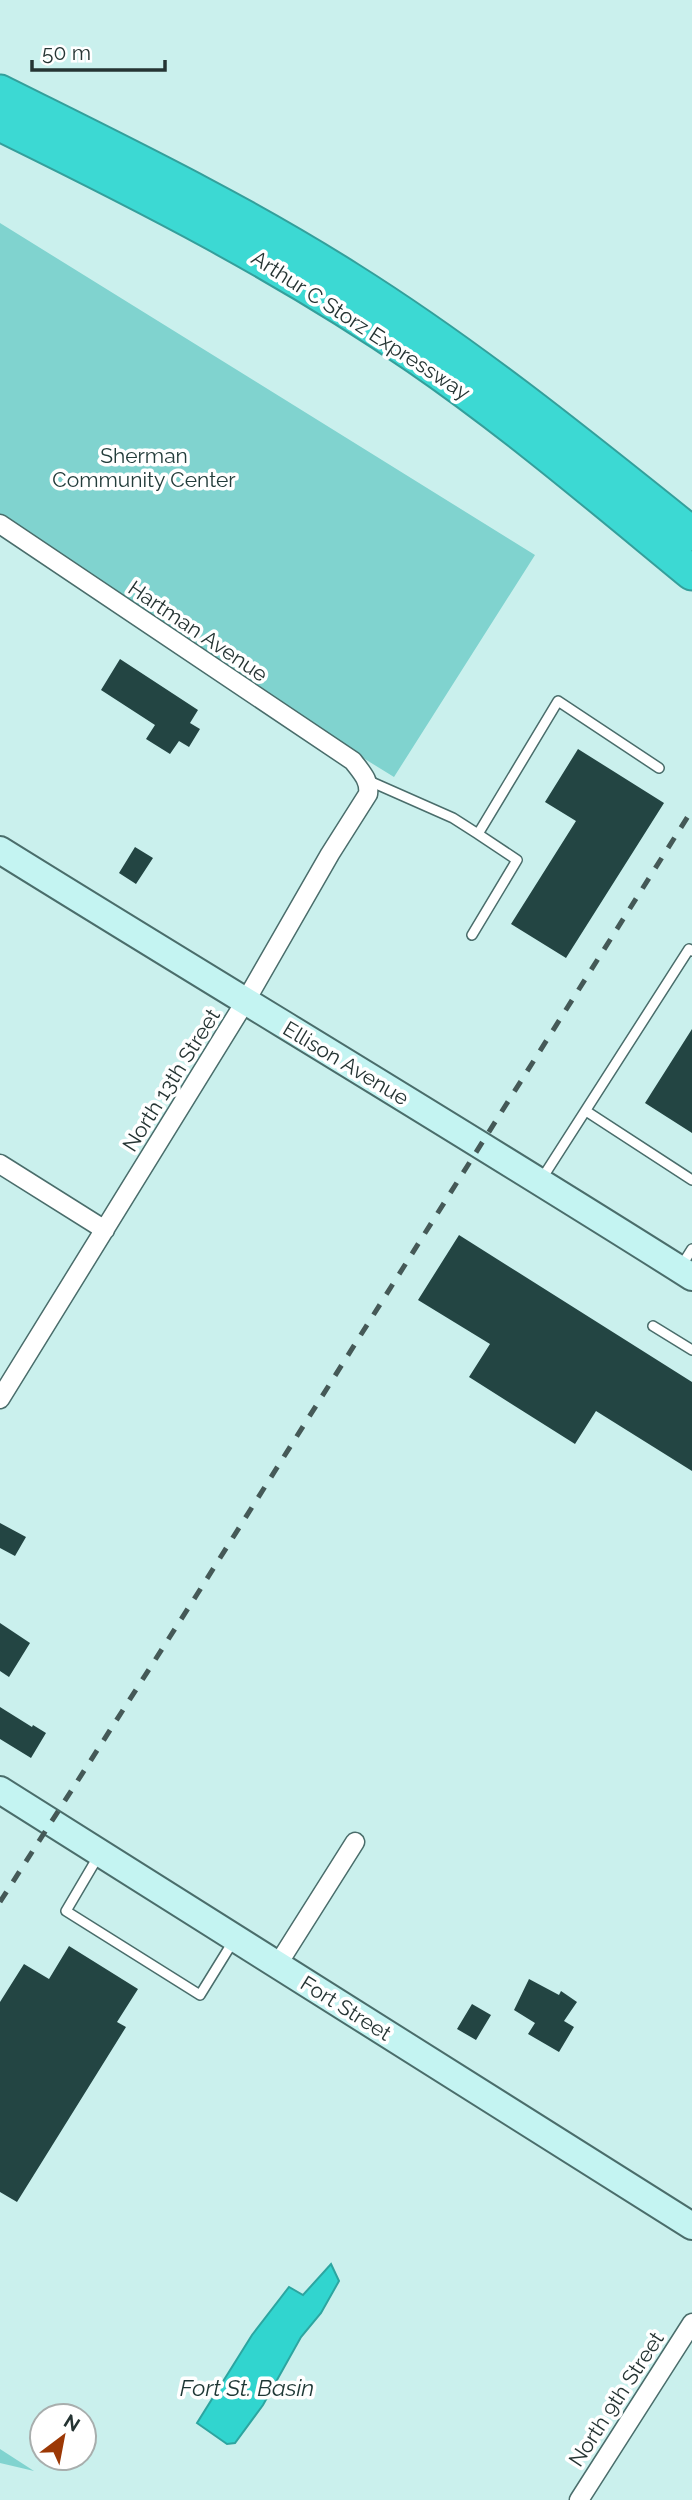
<svg xmlns="http://www.w3.org/2000/svg" width="692" height="2500" viewBox="0 0 692 2500" font-family="Raleway,sans-serif">
	<rect width="100%" height="100%" fill="#caf0ed"/>
	<path fill="#80d3cf" d="M0,223L535,555L394,777L0,534Z
		M0,2449L34,2471L0,2463Z"/>
	<path fill="#31d5cf" stroke="#2da5a0" stroke-width="2" d="M331,2264L339,2281L321,2313L301,2337L263,2405L235,2443L227,2444L197,2423L252,2335L289,2287L303,2295Z"/>
	<path fill="#234543" d="M120,659L198,710L190,723L200,729L189,747L179,741L170,754L146,739L155,725L101,690Z
		M578,749L664,803L566,958L511,924L576,821L545,802Z
		M135,847L153,858L136,884L119,873Z
		M692,1029V1133L645,1103Z
		M459,1235L692,1382V1471L596,1411L575,1444L469,1377L490,1344L418,1300Z
		M0,1523L26,1537L15,1556L0,1548Z
		M0,1623L30,1643L9,1677L0,1671Z
		M0,1707L32,1727L33,1725L46,1733L31,1758L0,1739Z
		M69,1946L138,1989L117,2022L126,2027L17,2202L0,2192V2002L24,1964L49,1979Z
		M529,1979L559,1995L561,1991L577,2002L564,2021L574,2027L559,2052L528,2034L535,2023L514,2010Z
		M472,2004L491,2015L476,2040L457,2029Z"/>
	<g fill="none" stroke-linecap="round" stroke-linejoin="round">
		<g stroke="#4a6d6b" stroke-width="12">
			<path id="lane" d="M367,780L453,818L478,834L558,701L659,768
				M472,935L517,860L478,834
				M586,1111L692,1180
				M541,1180L689,949L692,951
				M680,1268L692,1249
				M653,1326L692,1350
				M99,1855L66,1911L200,1995L234,1940"/>
		</g>
		<g stroke="#4a6d6b" stroke-width="21">
			<path id="street" d="M0,524L353,761C361,772 370,780 368,794L330,854L245,1002L0,1399
				M0,1164L105,1230
				M278,1964L355,1842
				M579,2500L692,2323"/>
		</g>
		<g stroke="#4a6d6b" stroke-width="30">
			<path id="secondary" d="M0,850C230,993 463,1132 692,1277
				M0,1790L692,2226"/>
		</g>
		<g stroke="#349f9b" stroke-width="37">
			<path id="highway" d="M0,92C118,151 237,208 349,279C470,355 581,445 692,534
				M0,124C143,194 285,266 417,357C513,423 602,499 692,573"/>
		</g>
		<use href="#lane" stroke="#fff" stroke-width="9"/>
		<use href="#street" stroke="#fff" stroke-width="18"/>
		<use href="#secondary" stroke="#c4f4f2" stroke-width="26"/>
		<use href="#highway" stroke="#3cd9d3" stroke-width="33"/>
		<path stroke="#455957" stroke-width="5" stroke-dasharray="12 12" stroke-linecap="butt" d="M0,1902L196,1596L692,810"/>
	</g>
	<g text-anchor="middle" dominant-baseline="central" stroke-width="7" stroke-linejoin="round" paint-order="stroke">
		<g font-size="21" fill="#253433" stroke="#fff">
			<text transform="translate(361 325) rotate(33)">Arthur C Storz Expressway</text>
			<text transform="translate(198 631) rotate(34)">Hartman Avenue</text>
			<text transform="translate(346 1063) rotate(31)">Ellison Avenue</text>
			<text transform="translate(171 1080) rotate(-58)">North 13th Street</text>
			<text transform="translate(346 2008) rotate(32)">Fort Street</text>
			<text transform="translate(616 2399) rotate(-57)">North 9th Street</text>
		</g>
		<g font-size="21" fill="#233d3b" stroke="#fff">
			<text x="144" y="455">Sherman<tspan x="144" dy="24">Community Center</tspan></text>
		</g>
		<g font-size="23" font-style="italic" fill="#1e3735" stroke="#fff">
			<text x="247" y="2387">Fort St. Basin</text>
		</g>
	</g>
	<g transform="translate(63 2437) rotate(32)"><circle r="33" fill="#ffffff" stroke="#a8aead" stroke-width="2"/>
	<path d="M0-5L12 26L0 18L-12 26Z" fill="#9c3805"/>
	<text y="-10" font-size="19" font-weight="bold" text-anchor="middle" fill="#253433">N</text>
	</g>
	<path d="M32 60v10h133v-10" fill="none" stroke="#253433" stroke-width="3.5"/>
	<text x="42" y="60" font-size="21" fill="#253433" stroke="#ffffff" stroke-width="5" paint-order="stroke">50 m</text>
</svg>
